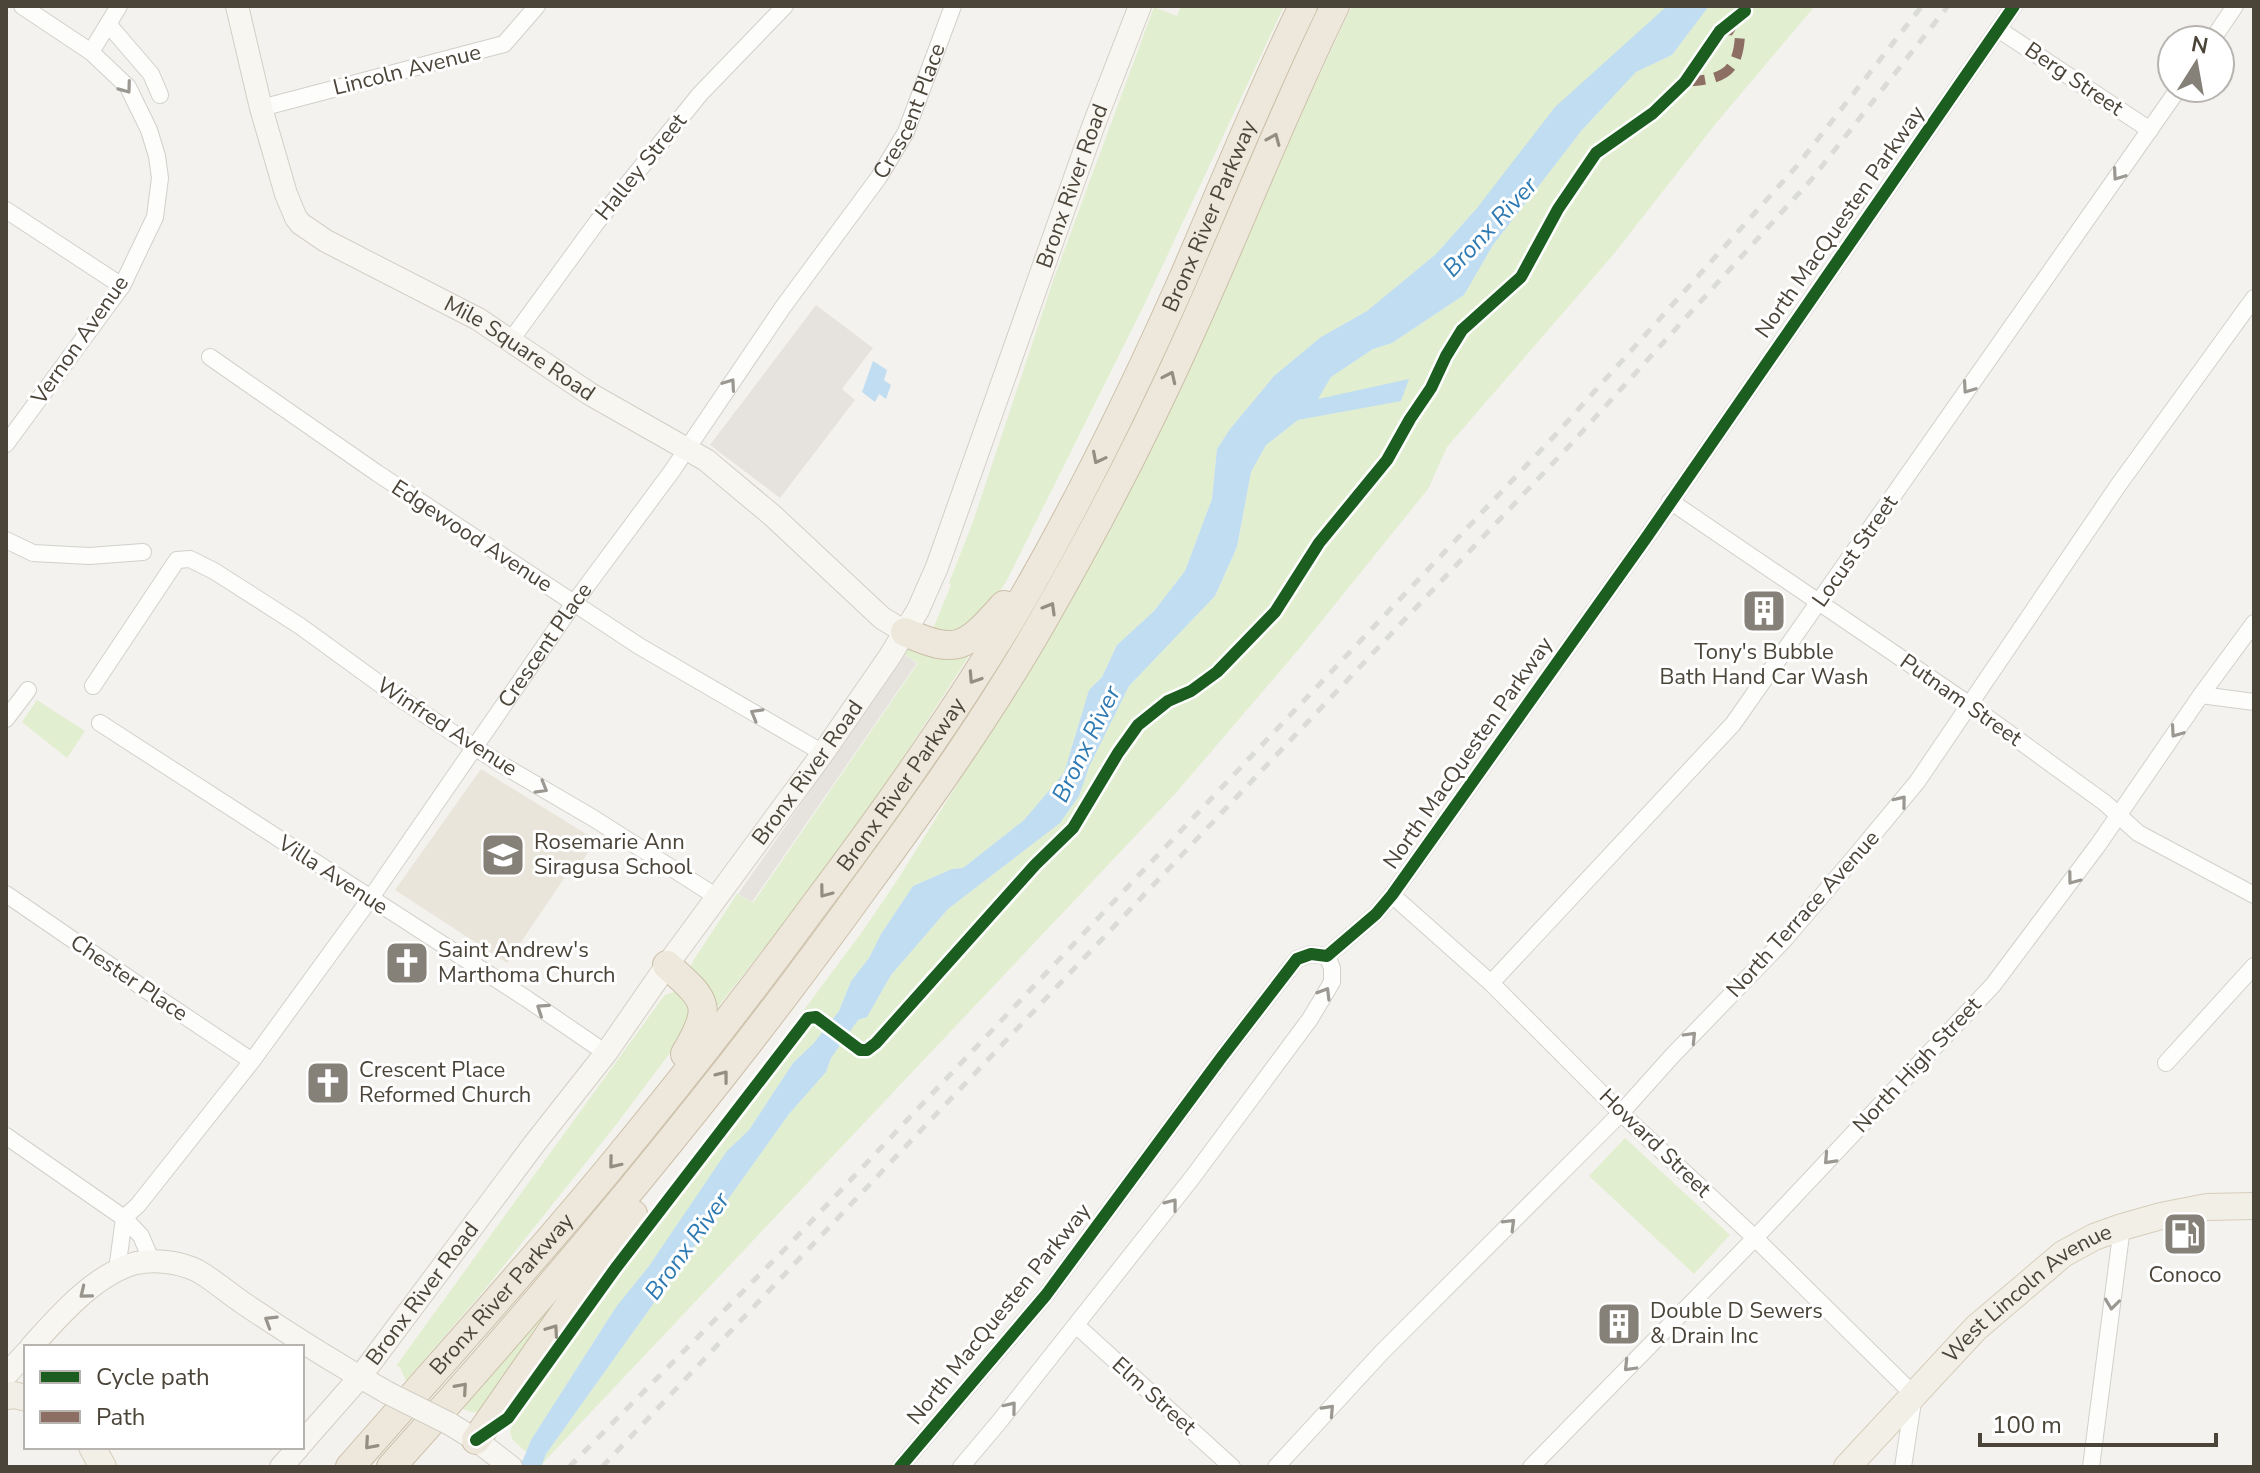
<svg xmlns="http://www.w3.org/2000/svg" width="2260" height="1473" viewBox="0 0 2260 1473" font-family="'Nunito Sans',sans-serif">
	<rect width="100%" height="100%" fill="#f4f2ee"/>
	<path fill="#eae5da" d="M481,769L596,840L574,874L569,871L507,963L395,890Z"/>
	<path fill="#e1eecf" d="M1181,6H1284L1145,303L1007,580L981,621L967,634L932,631L951,585L949,583L974,519L1054,278L1154,7L1177,16Z
		M1352,6H1667L1613,56L1436,254L1367,311L1321,337L1274,376L1230,429L1217,449L1212,499L1185,571L1154,611L1117,645L1102,677L1089,690L1064,773L1024,820L963,868L952,869L913,886L881,934L869,958L851,981L839,1011L813,1044L793,1063L749,1130L727,1152L649,1266L616,1307L531,1440L526,1452L512,1439L510,1431L530,1381L600,1279L707,1140L862,932L898,879L1046,642L1080,583L1166,416L1225,288L1306,103Z
		M1709,6H1815L1717,122L1613,255L1447,447L1428,489L1299,649L1175,794L541,1465L546,1454L789,1114L826,1072L831,1058L858,1020L867,1017L891,975L948,909L1060,823L1079,796L1089,767L1129,686L1215,596L1237,547L1251,472L1266,445L1298,420L1401,400H1317L1331,377L1373,349L1392,343L1464,295L1493,245L1582,130L1636,72L1672,55Z
		M978,642L897,767L814,884L714,1012L690,968L693,961L737,894L753,903L918,663L904,654L909,647Z
		M37,700L85,731L67,758L22,722Z
		M677,991L690,997L691,1025L615,1126L486,1288L406,1381L400,1367L396,1366L661,1000L665,995Z
		M1625,1138L1730,1235L1694,1274L1589,1176Z
		M575,1279L486,1409C476,1413 472,1414 462,1408Z"/>
	<path fill="#e6e3df" d="M816,305L873,348L842,389L855,400L780,498L710,445Z
		M905,655L917,663L752,902L738,894Z"/>
	<path fill="#c0ddf1" d="M1667,6H1709L1672,55L1636,72L1582,130L1493,245L1464,295L1392,343L1373,349L1331,377L1318,399L1409,379L1401,401L1298,420L1266,445L1251,472L1237,547L1215,596L1129,686L1089,767L1079,796L1060,823L948,909L891,975L867,1017L858,1020L831,1058L826,1072L789,1114L546,1454L541,1467H508L523,1460L531,1440L616,1307L649,1266L727,1151L749,1130L793,1063L813,1044L839,1011L851,981L869,958L881,934L913,886L952,869L963,868L1024,820L1064,773L1089,690L1102,677L1117,645L1154,611L1185,571L1212,499L1217,449L1230,429L1274,376L1321,337L1367,311L1436,254L1477,208L1555,107Z
		M873,361L887,370L884,380L891,385L886,399L879,394L875,402L862,392Z"/>
	<g fill="none" stroke-linecap="round" stroke-linejoin="round">
		<g stroke="#d2d0cb" stroke-width="18">
			<g id="street">
				<path d="M108,24L151,74L160,95"/>
				<path d="M1998,29L2150,130"/>
				<path d="M2212,40L2235,6"/>
				<path d="M91,52L119,6"/>
				<path d="M261,108L504,44L537,6"/>
				<path d="M6,210L122,286"/>
				<path d="M511,340L597,222L700,94L785,6"/>
				<path d="M210,357L377,473L639,646L823,753"/>
				<path d="M6,444L122,286L155,217L160,178L157,156L149,130L128,87L91,52L22,6"/>
				<path d="M1670,501L1970,705L2105,803L2138,833L2254,895"/>
				<path d="M6,540L33,553L89,556L143,552"/>
				<path d="M93,686L177,560L190,559L214,571L300,626L395,695L499,763L593,818L717,897"/>
				<path d="M2201,695L2254,702"/>
				<path d="M6,719L28,690"/>
				<path d="M100,723L527,999L606,1053"/>
				<path d="M6,894L146,990L252,1061"/>
				<path d="M1392,895L1491,983L1621,1113L1755,1238L1914,1395L1903,1467"/>
				<path d="M1491,983L1733,724L2179,88"/>
				<path d="M2166,1063L2254,966"/>
				<path d="M6,1136L124,1218L141,1236L152,1262"/>
				<path id="s1" d="M117,1270L124,1218L138,1205L252,1061L370,899L574,603L672,471L783,307L879,177L906,132L953,6"/>
				<path d="M1076,1325L1232,1467"/>
				<path d="M900,1467L1046,1295L1221,1058L1297,959L1311,954L1327,956L1376,914L1392,895L1646,538L2014,6"/>
				<path d="M961,1467L999,1422L1192,1178L1310,1019L1332,982V968L1327,956"/>
				<path d="M1276,1467L1382,1352L1621,1113L1672,1056L1784,940L1853,859L1917,782L2117,487L2254,298"/>
				<path d="M1531,1467L1755,1238L1993,985L2098,845L2201,695L2254,623"/>
				<path d="M2091,1467L2122,1227"/>
			</g>
		</g>
		<g stroke="#d3cfc5" stroke-width="24">
			<g id="secondary">
				<path id="s2" d="M237,6L261,108L286,194L296,218L301,224L326,241L478,319L590,394L706,460L773,516L882,618L905,632"/>
				<path d="M31,1347C58,1317 95,1274 136,1263C155,1259 178,1262 196,1270C213,1279 229,1294 246,1305C292,1336 340,1366 388,1393"/>
				<path d="M6,1375L26,1353"/>
				<path d="M450,1424L476,1440L511,1467"/>
				<path id="s3" d="M302,1443L360,1377L535,1143L606,1053L667,965L823,753L890,656L918,610L937,567L1094,124L1140,6"/>
				<path d="M281,1467L299,1447"/>
			</g>
		</g>
		<g stroke="#d6cebb" stroke-width="28">
			<g id="primary">
				<path d="M6,1396L14,1395L26,1398"/>
				<path d="M92,1447L103,1467"/>
				<path id="s4" d="M1847,1467L1976,1328L2063,1254L2094,1237L2122,1227L2161,1216L2207,1207L2254,1206"/>
			</g>
		</g>
		<g stroke="#ccbfa9" stroke-width="30">
			<g id="highway">
				<path d="M905,632C959,656 966,647 1004,605"/>
				<path d="M667,965C707,1001 714,1005 685,1054"/>
				<path d="M476,1440L633,1214"/>
				<path id="s5" d="M350,1467C435,1370 522,1274 605,1174C676,1088 745,1000 811,910C882,816 950,720 1011,619C1075,510 1131,396 1182,281C1222,189 1259,96 1303,6"/>
				<path d="M391,1467C558,1281 718,1091 864,888C928,801 991,712 1045,617C1097,526 1146,432 1189,336C1239,226 1282,114 1335,6"/>
			</g>
		</g>
		<use href="#street" stroke="#fdfdfc" stroke-width="16"/>
		<use href="#secondary" stroke="#f7f6f1" stroke-width="22"/>
		<use href="#primary" stroke="#f2efe6" stroke-width="26"/>
		<use href="#highway" stroke="#ede8db" stroke-width="28"/>
		<path stroke="#dbdbda" stroke-width="5" stroke-dasharray="10 10" stroke-linecap="butt" d="M569,1467L788,1246L1558,432L1796,167L1922,6
			M602,1467L1571,444L1811,180L1948,6"/>
		<g stroke="#d3cfc5" stroke-width="24" stroke-linecap="butt">
			<path id="secondary-bridge" d="M388,1393L450,1424"/>
		</g>
		<use href="#secondary-bridge" stroke="#f7f6f1" stroke-width="22"/>
		<path stroke="#8d6e63" stroke-width="10" stroke-dasharray="20 10" stroke-linecap="butt" d="M1685,82C1721,79 1738,75 1740,35L1732,30L1720,31"/>
		<g stroke="#fff" stroke-width="17">
			<path id="cycleway" d="M476,1440L508,1418L615,1269L808,1018L816,1017L860,1050H867L876,1043L1035,865L1073,828L1118,753L1138,725L1168,701L1191,691L1217,672L1275,612L1319,543L1387,460L1410,419L1431,388L1446,356L1462,330L1521,277L1558,209L1596,153L1653,113L1685,82L1720,31L1745,11
				M900,1467L1046,1295L1221,1058L1297,959L1311,954L1327,956L1376,914L1392,895L1646,538L2014,6"/>
		</g>
		<use href="#cycleway" stroke="#1b5e20" stroke-width="12"/>
	</g>
	<defs><path id="oneway-chevron" d="M-2-3.5L2.5 0L-2 3.5" fill="none" stroke-width="1.6" stroke-linecap="round" stroke-linejoin="round" transform="scale(2)"/></defs>
	<g stroke="#9b9791">
		<use href="#oneway-chevron" transform="translate(126 88) rotate(54)"/>
		<use href="#oneway-chevron" transform="translate(2118 175) rotate(125)"/>
		<use href="#oneway-chevron" transform="translate(730 384) rotate(-55)"/>
		<use href="#oneway-chevron" transform="translate(1968 388) rotate(125)"/>
		<use href="#oneway-chevron" transform="translate(756 714) rotate(-150)"/>
		<use href="#oneway-chevron" transform="translate(2176 732) rotate(125)"/>
		<use href="#oneway-chevron" transform="translate(542 788) rotate(30)"/>
		<use href="#oneway-chevron" transform="translate(1901 801) rotate(-51)"/>
		<use href="#oneway-chevron" transform="translate(2073 879) rotate(127)"/>
		<use href="#oneway-chevron" transform="translate(1325 993) rotate(-59)"/>
		<use href="#oneway-chevron" transform="translate(542 1009) rotate(-146)"/>
		<use href="#oneway-chevron" transform="translate(1691 1037) rotate(-46)"/>
		<use href="#oneway-chevron" transform="translate(1829 1159) rotate(133)"/>
		<use href="#oneway-chevron" transform="translate(1172 1204) rotate(-52)"/>
		<use href="#oneway-chevron" transform="translate(1510 1224) rotate(-45)"/>
		<use href="#oneway-chevron" transform="translate(2112 1304) rotate(97)"/>
		<use href="#oneway-chevron" transform="translate(1629 1366) rotate(134)"/>
		<use href="#oneway-chevron" transform="translate(1011 1407) rotate(-51)"/>
		<use href="#oneway-chevron" transform="translate(1329 1410) rotate(-47)"/>
	</g>
	<g stroke="#948e82">
		<use href="#oneway-chevron" transform="translate(1274 139) rotate(-67)"/>
		<use href="#oneway-chevron" transform="translate(1170 377) rotate(-65)"/>
		<use href="#oneway-chevron" transform="translate(1098 458) rotate(117)"/>
		<use href="#oneway-chevron" transform="translate(1050 608) rotate(-60)"/>
		<use href="#oneway-chevron" transform="translate(974 678) rotate(123)"/>
		<use href="#oneway-chevron" transform="translate(825 892) rotate(127)"/>
		<use href="#oneway-chevron" transform="translate(723 1076) rotate(-52)"/>
		<use href="#oneway-chevron" transform="translate(614 1163) rotate(129)"/>
		<use href="#oneway-chevron" transform="translate(553 1330) rotate(-55)"/>
		<use href="#oneway-chevron" transform="translate(462 1388) rotate(-49)"/>
		<use href="#oneway-chevron" transform="translate(370 1444) rotate(131)"/>
	</g>
	<g stroke="#98948c">
		<use href="#oneway-chevron" transform="translate(85 1293) rotate(141)"/>
		<use href="#oneway-chevron" transform="translate(270 1321) rotate(-148)"/>
	</g>
	<defs>
		<g id="building-square" transform="scale(2.3)"><rect x="-9" y="-9" width="18" height="18" rx="4" fill="#868178" stroke="#fff"/><path d="M-4-6H4V6H1V3H-1V6H-4ZM-2.5-4.3h1.7v1.8h-1.7ZM.8-4.3h1.7v1.8H.8ZM-2.5-1h1.7V.8h-1.7ZM.8-1h1.7V.8H.8Z" fill="#fff"/></g>
		<g id="school-square" transform="scale(2.3)"><rect x="-9" y="-9" width="18" height="18" rx="4" fill="#868178" stroke="#fff"/><path d="M0-5L7-2L0 1L-7-2ZM-4 1L0 2.5L4 1V4Q0 6-4 4Z" fill="#fff"/></g>
		<g id="church-square" transform="scale(2.3)"><rect x="-9" y="-9" width="18" height="18" rx="4" fill="#868178" stroke="#fff"/><path d="M-1.2-6h2.4v3.5h3.3v2.4h-3.3V6h-2.4V-.1h-3.3v-2.4h3.3Z" fill="#fff"/></g>
		<g id="fuel-square" transform="scale(2.3)"><rect x="-9" y="-9" width="18" height="18" rx="4" fill="#868178" stroke="#fff"/><path d="M-5.5-6h7V0h2V4h1.3V-2.5L3-4.5l.8-.8L6-3V5H2.5V1h-1V6h-7ZM-4.2-4.7v3.2H.2V-4.7Z" fill="#fff"/></g>
	</defs>
	<g fill-rule="evenodd">
		<use href="#building-square" x="1764" y="611"/>
		<use href="#school-square" x="503" y="855"/>
		<use href="#church-square" x="407" y="963"/>
		<use href="#church-square" x="328" y="1083"/>
		<use href="#fuel-square" x="2185" y="1234"/>
		<use href="#building-square" x="1619" y="1324"/>
	</g>
	<g text-anchor="middle" dominant-baseline="central" stroke-width="6" stroke-linejoin="round" paint-order="stroke">
		<g font-size="22" fill="#4b4439" stroke="#fff">
			<text transform="translate(407 70) rotate(-14)">Lincoln Avenue</text>
			<text transform="translate(2074 79) rotate(34)">Berg Street</text>
			<text stroke="none"><textPath href="#s1" startOffset="1412">Crescent Place</textPath></text>
			<text transform="translate(641 167) rotate(-51)">Halley Street</text>
			<text stroke="none"><textPath href="#s3" startOffset="1488">Bronx River Road</textPath></text>
			<text stroke="none"><textPath href="#s5" startOffset="1526">Bronx River Parkway</textPath></text>
			<text transform="translate(1840 222) rotate(-55)">North MacQuesten Parkway</text>
			<text transform="translate(80 340) rotate(-55)">Vernon Avenue</text>
			<text stroke="none"><textPath href="#s2" startOffset="480">Mile Square Road</textPath></text>
			<text transform="translate(472 536) rotate(33)">Edgewood Avenue</text>
			<text transform="translate(1855 551) rotate(-55)">Locust Street</text>
			<text stroke="none"><textPath href="#s1" startOffset="764">Crescent Place</textPath></text>
			<text transform="translate(1961 700) rotate(35)">Putnam Street</text>
			<text transform="translate(447 727) rotate(33)">Winfred Avenue</text>
			<text transform="translate(1468 753) rotate(-55)">North MacQuesten Parkway</text>
			<text stroke="none"><textPath href="#s3" startOffset="840">Bronx River Road</textPath></text>
			<text stroke="none"><textPath href="#s5" startOffset="878">Bronx River Parkway</textPath></text>
			<text transform="translate(333 875) rotate(33)">Villa Avenue</text>
			<text transform="translate(1803 914) rotate(-48)">North Terrace Avenue</text>
			<text transform="translate(129 978) rotate(34)">Chester Place</text>
			<text transform="translate(1917 1065) rotate(-47)">North High Street</text>
			<text transform="translate(1655 1143) rotate(44)">Howard Street</text>
			<text stroke="none"><textPath href="#s3" startOffset="192">Bronx River Road</textPath></text>
			<text stroke="none"><textPath href="#s5" startOffset="230">Bronx River Parkway</textPath></text>
			<text stroke="none"><textPath href="#s4" startOffset="252">West Lincoln Avenue</textPath></text>
			<text transform="translate(999 1314) rotate(-51)">North MacQuesten Parkway</text>
			<text transform="translate(1154 1396) rotate(42)">Elm Street</text>
		</g>
		<g font-size="22" fill="#4b4439" stroke="#fff" text-anchor="start">
			<text x="1764" y="652" text-anchor="middle">Tony's Bubble<tspan x="1764" dy="25">Bath Hand Car Wash</tspan></text>
			<text x="534" y="842">Rosemarie Ann<tspan x="534" dy="25">Siragusa School</tspan></text>
			<text x="438" y="950">Saint Andrew's<tspan x="438" dy="25">Marthoma Church</tspan></text>
			<text x="359" y="1070">Crescent Place<tspan x="359" dy="25">Reformed Church</tspan></text>
			<text x="2185" y="1275" text-anchor="middle">Conoco</text>
			<text x="1650" y="1311">Double D Sewers<tspan x="1650" dy="25">&amp; Drain Inc</tspan></text>
		</g>
		<g font-size="24" font-style="italic" fill="#2e7ab2" stroke="#fff">
			<text transform="translate(1490 227) rotate(-47)">Bronx River</text>
			<text transform="translate(1086 744) rotate(-64)">Bronx River</text>
			<text transform="translate(687 1246) rotate(-54)">Bronx River</text>
		</g>
	</g>
	<rect width="2260" height="1473" fill="none" stroke="#4b4439" stroke-width="16"/>
	<rect x="24" y="1345" width="280" height="104" fill="#ffffff" stroke="#b7b4b0" stroke-width="2"/>
	<rect x="40" y="1371" width="40" height="12" fill="#1b5e20" stroke="#b7b4b0" stroke-width="2"/>
	<text x="96" y="1385" font-size="24" fill="#4b4439">Cycle path</text>
	<rect x="40" y="1411" width="40" height="12" fill="#8d6e63" stroke="#b7b4b0" stroke-width="2"/>
	<text x="96" y="1425" font-size="24" fill="#4b4439">Path</text>
	<g transform="translate(2196 64) rotate(11)"><circle r="38" fill="#ffffff" stroke="#b7b4b0" stroke-width="2"/>
	<path d="M0-6L14 30L0 20L-14 30Z" fill="#868178"/>
	<text y="-12" font-size="22" font-weight="bold" text-anchor="middle" fill="#4b4439">N</text>
	</g>
	<path d="M1980 1433v12h236v-12" fill="none" stroke="#4b4439" stroke-width="4"/>
	<text x="1992" y="1433" font-size="24" fill="#4b4439" stroke="#ffffff" stroke-width="6" paint-order="stroke">100 m</text>
</svg>
